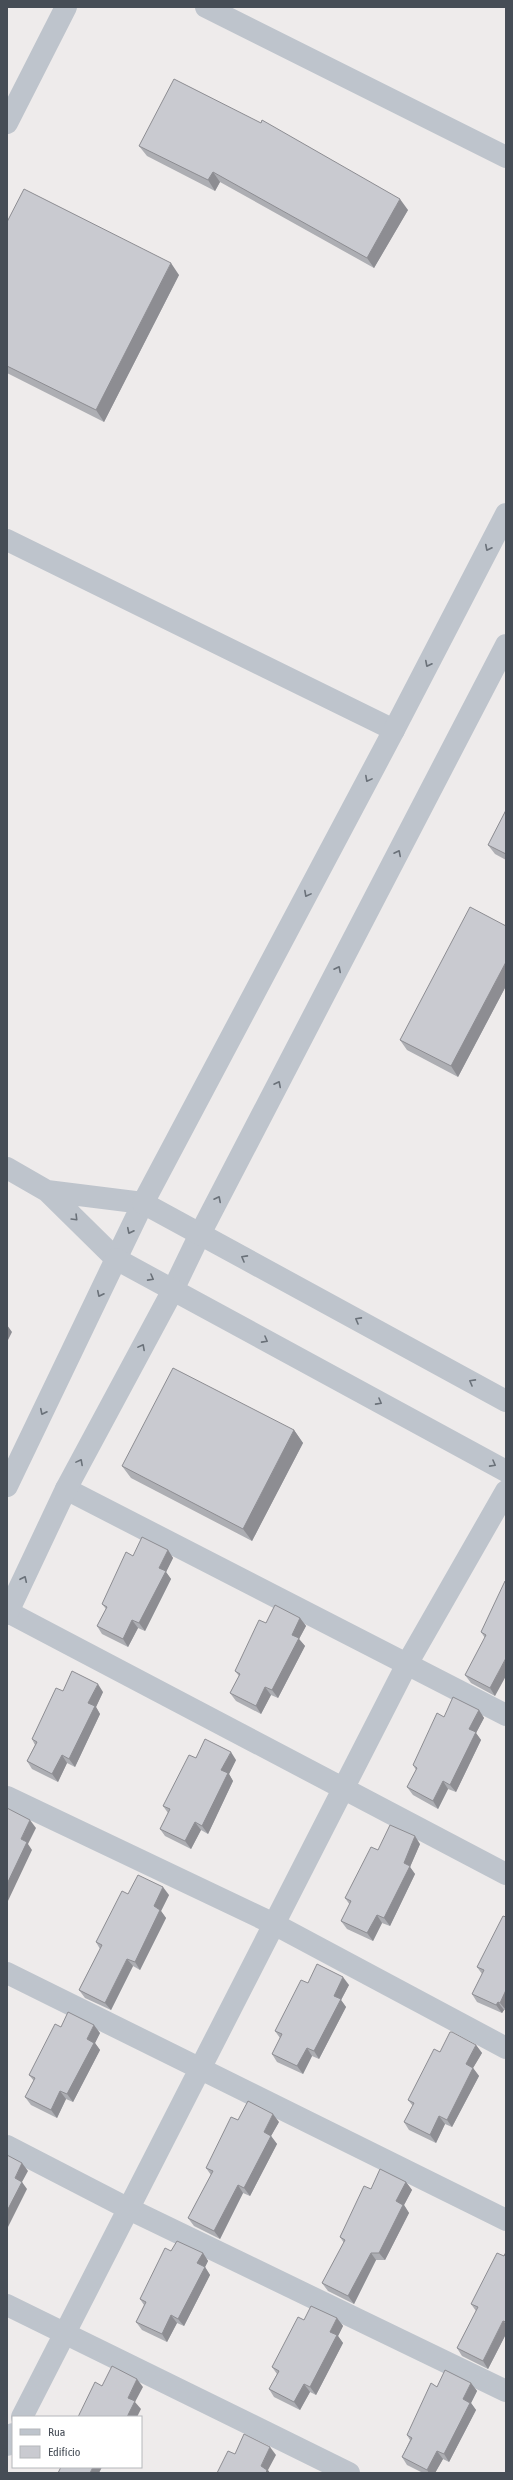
<svg xmlns="http://www.w3.org/2000/svg" width="513" height="2480" viewBox="0 0 513 2480" font-family="'Asap Condensed',sans-serif">
	<rect width="100%" height="100%" fill="#eeebeb"/>
	<g fill="none" stroke-linecap="round" stroke-linejoin="round">
		<path stroke="#bec4cc" stroke-width="22" d="M206,7L506,157
			M7,123L66,7
			M7,540L394,730
			M7,1168L47,1191L116,1259L143,1203L47,1191
			M173,1290L200,1234
			M66,1489L506,1715
			M8,1612L506,1874
			M7,1797L274,1924L506,2048
			M7,1973L506,2220
			M7,2146L127,2208L506,2391
			M7,2305L349,2473
			M22,2417L407,1664L506,1491
			M7,2445L13,2434"/>
		<path stroke="#bec4cc" stroke-width="22" d="M506,514L394,730L143,1203L506,1401
			M200,1234L506,645
			M7,1486L116,1259L506,1471
			M7,1614L66,1489L173,1290"/>
	</g>
	<path fill="#adaeb3" d="M139,146L408,210L374,268L220,182L215,191L147,156Z
		M7,222L179,275L104,422L7,373Z
		M506,810V860L495,854L488,845Z
		M506,926V986L458,1077L407,1050L400,1040Z
		M294,1430L303,1443L252,1541L131,1478L122,1466Z
		M168,1550L173,1558L166,1572L171,1579L145,1631L138,1628L128,1647L102,1634L97,1626L106,1609L102,1604L133,1556Z
		M506,1581L495,1696L471,1683L465,1675L485,1638L481,1632Z
		M300,1618L306,1626L299,1639L305,1646L278,1698L271,1695L261,1714L236,1701L230,1693L239,1676L235,1671L266,1623Z
		M63,1691L103,1692L96,1707L100,1714L75,1767L67,1763L58,1782L32,1769L27,1761L35,1745L32,1739Z
		M479,1710L484,1718L476,1733L481,1740L456,1792L448,1789L438,1809L413,1795L407,1787L416,1770L413,1765L444,1717Z
		M196,1758L236,1760L229,1774L233,1781L208,1834L201,1830L191,1849L165,1836L160,1829L168,1813L163,1806Z
		M420,1844L410,1867L415,1874L390,1926L382,1923L373,1941L347,1929L341,1921L350,1905L345,1898L378,1850Z
		M128,1894L169,1895L161,1911L166,1918L140,1970L133,1966L111,2010L85,1998L79,1990L100,1949L96,1942Z
		M506,1917V2010H504L502,2013L477,2002L472,1994L482,1974L477,1967Z
		M308,1983L349,1985L341,2000L346,2007L319,2059L312,2056L303,2074L277,2062L272,2054L280,2038L275,2031Z
		M61,2027L100,2033L95,2043L100,2050L73,2102L66,2099L57,2118L31,2105L25,2097L34,2081L29,2075Z
		M476,2045L482,2053L473,2068L479,2076L452,2127L445,2124L436,2143L409,2130L404,2122L413,2106L408,2100L440,2052Z
		M279,2122L271,2136L277,2144L250,2196L243,2193L220,2239L194,2226L188,2218L211,2175L206,2168Z
		M406,2182L412,2190L404,2205L409,2213L385,2260H376L354,2304L328,2291L322,2283L344,2243L340,2237L371,2189Z
		M171,2251L203,2253L208,2261L205,2267L210,2275L184,2326L177,2323L167,2342L142,2330L136,2322L144,2305L140,2299Z
		M506,2252V2334L488,2369L462,2356L457,2348L476,2311L471,2304L504,2256Z
		M337,2318L343,2326L338,2336L343,2343L316,2395L310,2392L300,2410L274,2397L269,2389L277,2374L272,2367L304,2320Z
		M471,2383L477,2391L471,2403L476,2410L449,2462L443,2459L435,2473H423L407,2465L402,2457L410,2440L407,2435L437,2387Z"/>
	<path fill="#8d8d92" d="M213,172L220,182L215,191L208,180Z
		M400,199L408,210L374,268L367,258Z
		M171,263L179,275L104,422L96,410Z
		M506,962V986L458,1077L451,1066Z
		M7,1325L12,1332L7,1342Z
		M294,1430L303,1443L252,1541L243,1529Z
		M168,1550L173,1558L166,1572L171,1579L145,1631L139,1623L159,1568Z
		M300,1618L306,1626L299,1639L305,1646L278,1698L272,1690L292,1635Z
		M132,1620L138,1628L128,1647L123,1639Z
		M506,1658V1676L495,1696L490,1688Z
		M98,1684L103,1692L96,1707L100,1714L75,1767L69,1759L88,1703Z
		M265,1687L271,1695L261,1714L256,1706Z
		M479,1710L484,1718L476,1733L481,1740L456,1792L450,1785L469,1729Z
		M231,1752L236,1760L229,1774L233,1781L208,1834L202,1826L221,1770Z
		M62,1755L67,1763L58,1782L52,1774Z
		M443,1781L448,1789L438,1809L433,1801Z
		M30,1820L36,1828L28,1844L32,1850L7,1903V1884L21,1839Z
		M195,1822L201,1830L191,1849L185,1841Z
		M415,1836L420,1844L410,1867L415,1874L390,1926L384,1918L404,1863Z
		M163,1887L169,1895L161,1911L166,1918L140,1970L135,1962L154,1906Z
		M377,1915L382,1923L373,1941L367,1933Z
		M127,1959L133,1966L111,2010L105,2003Z
		M343,1977L349,1985L341,2000L346,2007L319,2059L314,2051L334,1996Z
		M506,1990V2010L500,2003Z
		M498,2002L504,2010L502,2013L496,2005Z
		M94,2025L100,2033L95,2043L100,2050L73,2102L67,2094L87,2039Z
		M476,2045L482,2053L473,2068L479,2076L452,2127L447,2120L466,2064Z
		M307,2048L312,2056L303,2074L297,2066Z
		M60,2091L66,2099L57,2118L51,2110Z
		M273,2114L279,2122L271,2136L277,2144L250,2196L244,2188L264,2132Z
		M439,2116L445,2124L436,2143L430,2135Z
		M22,2163L28,2171L22,2182L27,2189L7,2229V2211L15,2178Z
		M406,2182L412,2190L404,2205L409,2213L385,2260L379,2253L396,2201Z
		M238,2185L243,2193L220,2239L214,2231Z
		M203,2253L208,2261L205,2267L210,2275L184,2326L178,2319L197,2263Z
		M371,2253L376,2260L354,2304L348,2296Z
		M171,2315L177,2323L167,2342L162,2334Z
		M337,2318L343,2326L338,2336L343,2343L316,2395L310,2387L330,2332Z
		M503,2321L506,2324V2334L488,2369L483,2361Z
		M137,2379L143,2387L135,2402L141,2409L137,2417H127L128,2398Z
		M471,2383L477,2391L471,2403L476,2410L449,2462L444,2454L463,2399Z
		M304,2384L310,2392L300,2410L294,2402Z
		M270,2447L276,2455L268,2470L270,2473H266L261,2466Z
		M437,2451L443,2459L435,2473H429L427,2470Z
		M93,2467H102L99,2473H90Z"/>
	<path fill="#c9cad0" stroke="#8d8d92" d="M174,79L261,123L262,120L400,199L367,258L213,172L208,180L139,146Z
		M24,189L171,263L96,410L7,366V222Z
		M506,810V854L488,845Z
		M470,907L506,926V962L451,1066L400,1040Z
		M173,1368L294,1430L243,1529L122,1466Z
		M142,1537L168,1550L159,1568L166,1571L139,1623L132,1620L123,1639L97,1626L107,1607L102,1604L126,1552L133,1556Z
		M505,1581H506V1658L490,1688L465,1675L486,1635L481,1632Z
		M275,1605L300,1618L292,1635L299,1638L272,1690L265,1687L256,1706L230,1693L240,1674L235,1671L259,1620L266,1623Z
		M72,1671L98,1684L88,1703L95,1706L69,1759L62,1755L52,1774L27,1761L37,1742L32,1739L56,1688L63,1691Z
		M453,1697L479,1710L469,1729L476,1732L450,1785L443,1781L433,1801L407,1787L417,1768L413,1765L437,1713L444,1717Z
		M205,1739L231,1752L221,1770L228,1773L202,1826L195,1822L185,1841L160,1829L170,1809L163,1806L189,1755L196,1758Z
		M7,1808L30,1820L21,1839L27,1842L7,1884Z
		M390,1825L415,1836L404,1863L410,1866L384,1918L377,1915L367,1933L341,1921L351,1901L345,1898L371,1847L378,1850Z
		M138,1875L163,1887L154,1906L160,1910L135,1962L127,1959L105,2003L79,1990L102,1945L96,1942L122,1891L128,1894Z
		M503,1916L506,1917V1990L500,2003L498,2002L496,2005L472,1994L484,1970L477,1967Z
		M317,1964L343,1977L334,1996L341,1999L314,2051L307,2048L297,2066L272,2054L282,2034L275,2031L301,1980L308,1983Z
		M68,2012L94,2025L87,2039L94,2043L67,2094L60,2091L51,2110L25,2097L35,2078L29,2075L55,2024L61,2027Z
		M450,2032H452L476,2045L466,2064L473,2068L447,2120L439,2116L430,2135L404,2122L414,2103L408,2100L434,2049L440,2052Z
		M248,2101L273,2114L264,2132L271,2136L244,2188L238,2185L214,2231L188,2218L213,2171L206,2168L231,2117L238,2120Z
		M7,2155L22,2163L15,2178L22,2182L7,2211Z
		M380,2169L406,2182L396,2201L403,2205L379,2253H371L348,2296L322,2283L345,2240L340,2237L364,2186L371,2189Z
		M177,2241L203,2253L197,2263L205,2267L178,2319L171,2315L162,2334L136,2322L146,2302L140,2299L165,2248L171,2251Z
		M506,2252V2322L503,2321L483,2361L457,2348L478,2307L471,2304L497,2253L504,2256Z
		M311,2306L337,2318L330,2332L337,2335L310,2387L304,2384L294,2402L269,2389L279,2371L272,2367L298,2317L304,2320Z
		M112,2366L137,2379L128,2398L135,2401L127,2417H78L95,2382L102,2386Z
		M445,2370L471,2383L463,2399L470,2403L444,2454L437,2451L427,2470L402,2457L412,2438L407,2435L431,2383L437,2387Z
		M244,2434L270,2447L261,2466L267,2470L266,2473H217L228,2451L235,2454Z
		M61,2467H93L90,2473H58Z"/>
	<defs><path id="oneway-chevron" d="M-2-3.5L2.5 0L-2 3.5" fill="none" stroke-width="1.6" stroke-linecap="round" stroke-linejoin="round"/></defs>
	<g stroke="#6a7179">
		<use href="#oneway-chevron" transform="translate(488 548) rotate(117)"/>
		<use href="#oneway-chevron" transform="translate(428 664) rotate(117)"/>
		<use href="#oneway-chevron" transform="translate(368 779) rotate(118)"/>
		<use href="#oneway-chevron" transform="translate(398 853) rotate(-63)"/>
		<use href="#oneway-chevron" transform="translate(307 894) rotate(118)"/>
		<use href="#oneway-chevron" transform="translate(338 969) rotate(-63)"/>
		<use href="#oneway-chevron" transform="translate(278 1084) rotate(-63)"/>
		<use href="#oneway-chevron" transform="translate(218 1199) rotate(-63)"/>
		<use href="#oneway-chevron" transform="translate(75 1218) rotate(45)"/>
		<use href="#oneway-chevron" transform="translate(130 1231) rotate(116)"/>
		<use href="#oneway-chevron" transform="translate(244 1258) rotate(-151)"/>
		<use href="#oneway-chevron" transform="translate(151 1278) rotate(29)"/>
		<use href="#oneway-chevron" transform="translate(100 1294) rotate(116)"/>
		<use href="#oneway-chevron" transform="translate(358 1320) rotate(-151)"/>
		<use href="#oneway-chevron" transform="translate(265 1340) rotate(29)"/>
		<use href="#oneway-chevron" transform="translate(142 1347) rotate(-62)"/>
		<use href="#oneway-chevron" transform="translate(472 1382) rotate(-151)"/>
		<use href="#oneway-chevron" transform="translate(379 1402) rotate(29)"/>
		<use href="#oneway-chevron" transform="translate(43 1412) rotate(116)"/>
		<use href="#oneway-chevron" transform="translate(80 1462) rotate(-62)"/>
		<use href="#oneway-chevron" transform="translate(493 1464) rotate(29)"/>
		<use href="#oneway-chevron" transform="translate(24 1579) rotate(-65)"/>
	</g>
	<rect width="513" height="2480" fill="none" stroke="#464d56" stroke-width="16"/>
	<rect x="12" y="2416" width="130" height="52" fill="#ffffff" stroke="#b5b8bb"/>
	<rect x="20" y="2429" width="20" height="6" fill="#bec4cc" stroke="#b5b8bb"/>
	<text x="48" y="2436" font-size="12" fill="#464d56">Rua</text>
	<rect x="20" y="2446" width="20" height="12" fill="#c9cad0" stroke="#b5b8bb"/>
	<text x="48" y="2456" font-size="12" fill="#464d56">Edifício</text>
</svg>
